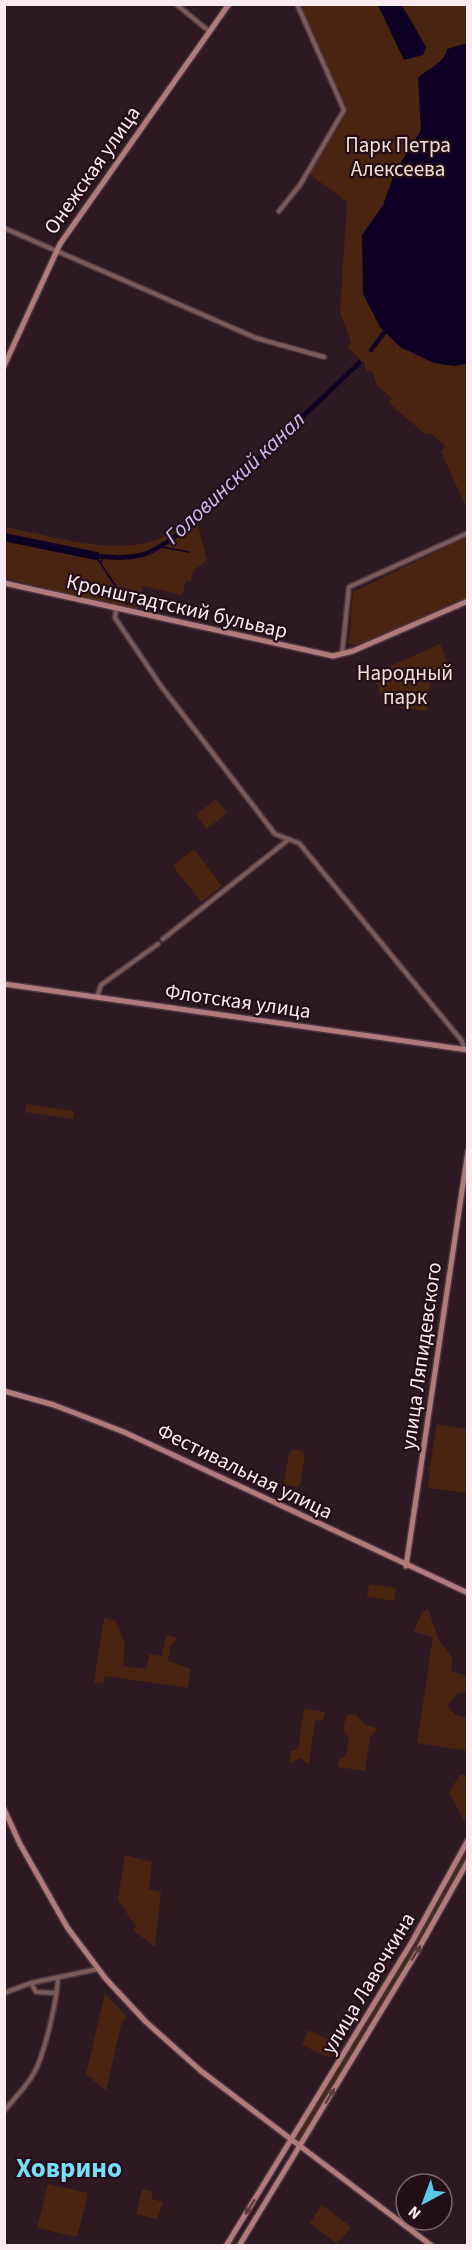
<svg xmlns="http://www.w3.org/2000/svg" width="472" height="2250" viewBox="0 0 472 2250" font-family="'Source Sans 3',sans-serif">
	<rect width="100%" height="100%" fill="#2e1822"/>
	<path fill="#492411" d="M299,5H467V509L441,452L445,446L429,432L426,435L389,403L392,398L377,386L372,371H366L364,363L348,347L351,342L340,312L347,202L308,173L348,111Z
		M190,515L197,522L207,560L193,571L191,582L186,581L182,595L143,586L137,611L5,578V527C48,535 109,555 152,541C167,537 179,525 190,515Z
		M467,537V597L360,645L349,644L353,592Z
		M440,644L451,671L431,679L427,711L384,705L374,673Z
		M216,799L227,813L207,829L196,815Z
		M194,849L222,886L201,902L173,866Z
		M26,1104L74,1111L73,1119L25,1112Z
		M437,1424L467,1429V1493L428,1488L430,1471L427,1470L430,1466Z
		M293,1449L302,1451L305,1455L300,1484L297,1487L286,1485L284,1482L289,1453Z
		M369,1584L396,1588L394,1601L367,1597Z
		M428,1608L438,1638L453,1659L451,1671L467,1676V1692L457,1694L448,1706L455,1715L467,1718V1751L417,1743L433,1637L414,1632L421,1614Z
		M104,1618L116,1621L125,1644L123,1666L146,1669L150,1654L162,1656L166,1635L178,1638L170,1646L168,1661L191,1669L188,1688L105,1676L103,1684L94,1682Z
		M304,1709L325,1712L323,1721L315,1720L309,1765L301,1758L289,1763L291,1751L298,1749Z
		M355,1714L365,1724L378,1729L370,1737L365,1771L338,1767L339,1760L346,1755L349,1737L343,1731L346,1715Z
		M460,1775H467L465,1823L449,1792Z
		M467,1840V1861L300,2146L291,2140L431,1909Z
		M125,1855L152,1862L149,1889L161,1892L155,1947L133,1930L136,1927L118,1900Z
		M105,1994L127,2017L121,2025L106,2091L86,2074Z
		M308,2030L336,2043L330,2058L302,2045Z
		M48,2184L88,2193L77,2237L37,2228Z
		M142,2189L153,2192L151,2199L163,2202L157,2219L136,2214Z
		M322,2205L351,2227L337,2244L310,2223Z"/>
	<path fill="#0e0025" d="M378,5H402L426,47L423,55L404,60Z
		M467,43L468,364L454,366L434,363L400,347L380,327L363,294L362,235L383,205L395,172L421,130L418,78C428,68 444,64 447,49Z"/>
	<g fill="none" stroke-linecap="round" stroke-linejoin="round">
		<path stroke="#0e0025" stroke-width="1.5" d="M162,547L189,552
			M96,556L127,604
			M101,564L103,557"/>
		<path stroke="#0e0025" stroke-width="4.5" d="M371,350L387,329
			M96,556C139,561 152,555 186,528L359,363"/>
		<path stroke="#0e0025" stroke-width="8" d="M4,537L96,556"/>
		<g stroke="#4b353f" stroke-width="7">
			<path id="street" d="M176,4L210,32
				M279,211L300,185L344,110L297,4
				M4,228L256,338L324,357
				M116,609L115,618L161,686L275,834L299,843L462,1041L464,1049
				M342,654L349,587L468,533
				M163,939L288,840
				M97,997L101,985L158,944
				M31,1983L36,1992L56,1993
				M4,1993L31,1983L98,1969
				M4,2111C14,2099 26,2087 34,2073C45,2053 57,2000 58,1977"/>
		</g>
		<g stroke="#4b353f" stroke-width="8">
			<path id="secondary" d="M4,366L60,244L229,4
				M4,583L333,656L353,651L468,601
				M4,984L468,1050
				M4,1391L54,1405L124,1432L468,1593
				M406,1566L468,1151
				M4,1809L20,1844L67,1927L106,1979L146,2022L201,2071L432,2246
				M226,2246L413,1940L468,1840
				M239,2246L414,1957L468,1861"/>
		</g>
		<use href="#street" stroke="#7d5a5a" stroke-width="4"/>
		<use href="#secondary" stroke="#b27b7b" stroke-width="5"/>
	</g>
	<defs><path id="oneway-solid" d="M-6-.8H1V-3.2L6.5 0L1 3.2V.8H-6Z" transform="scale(1.5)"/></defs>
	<g fill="#5d3a40">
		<use href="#oneway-solid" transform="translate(416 1953) rotate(-59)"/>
		<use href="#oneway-solid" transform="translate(330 2096) rotate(-59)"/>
		<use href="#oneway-solid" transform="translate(250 2207) rotate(122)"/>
	</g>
	<g text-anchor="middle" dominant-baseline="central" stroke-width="4.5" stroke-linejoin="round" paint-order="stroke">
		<g font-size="21" fill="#f4dfd5" stroke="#240f18">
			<text x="398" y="145">Парк Петра<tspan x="398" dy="24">Алексеева</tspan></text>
			<text x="405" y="673">Народный<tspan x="405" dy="24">парк</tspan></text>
		</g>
		<g font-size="21" fill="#fbeaf0" stroke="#240f18">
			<text transform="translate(92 170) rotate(-55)">Онежская улица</text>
			<text transform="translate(177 606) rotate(13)">Кронштадтский бульвар</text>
			<text transform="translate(238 1001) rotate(8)">Флотская улица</text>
			<text transform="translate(421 1356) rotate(-82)">улица Ляпидевского</text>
			<text transform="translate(245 1471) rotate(26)">Фестивальная улица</text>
			<text transform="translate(368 1983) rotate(-59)">улица Лавочкина</text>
		</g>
		<g font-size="22" font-style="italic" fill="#ccbcf4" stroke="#240f18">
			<text transform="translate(235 478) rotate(-43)">Головинский канал</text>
		</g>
		<g font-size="27" font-weight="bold" fill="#79ddf7" stroke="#240f18">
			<text x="69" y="2168">Ховрино</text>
		</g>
	</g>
	<rect width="472" height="2250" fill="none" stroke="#fbeaf0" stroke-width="12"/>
	<g transform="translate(424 2202) rotate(221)"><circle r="28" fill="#240f18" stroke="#7a676e" stroke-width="1.5"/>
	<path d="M0-4.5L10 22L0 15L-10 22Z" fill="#59c8e4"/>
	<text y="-9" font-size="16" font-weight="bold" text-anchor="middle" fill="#fbeaf0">N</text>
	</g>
</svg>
